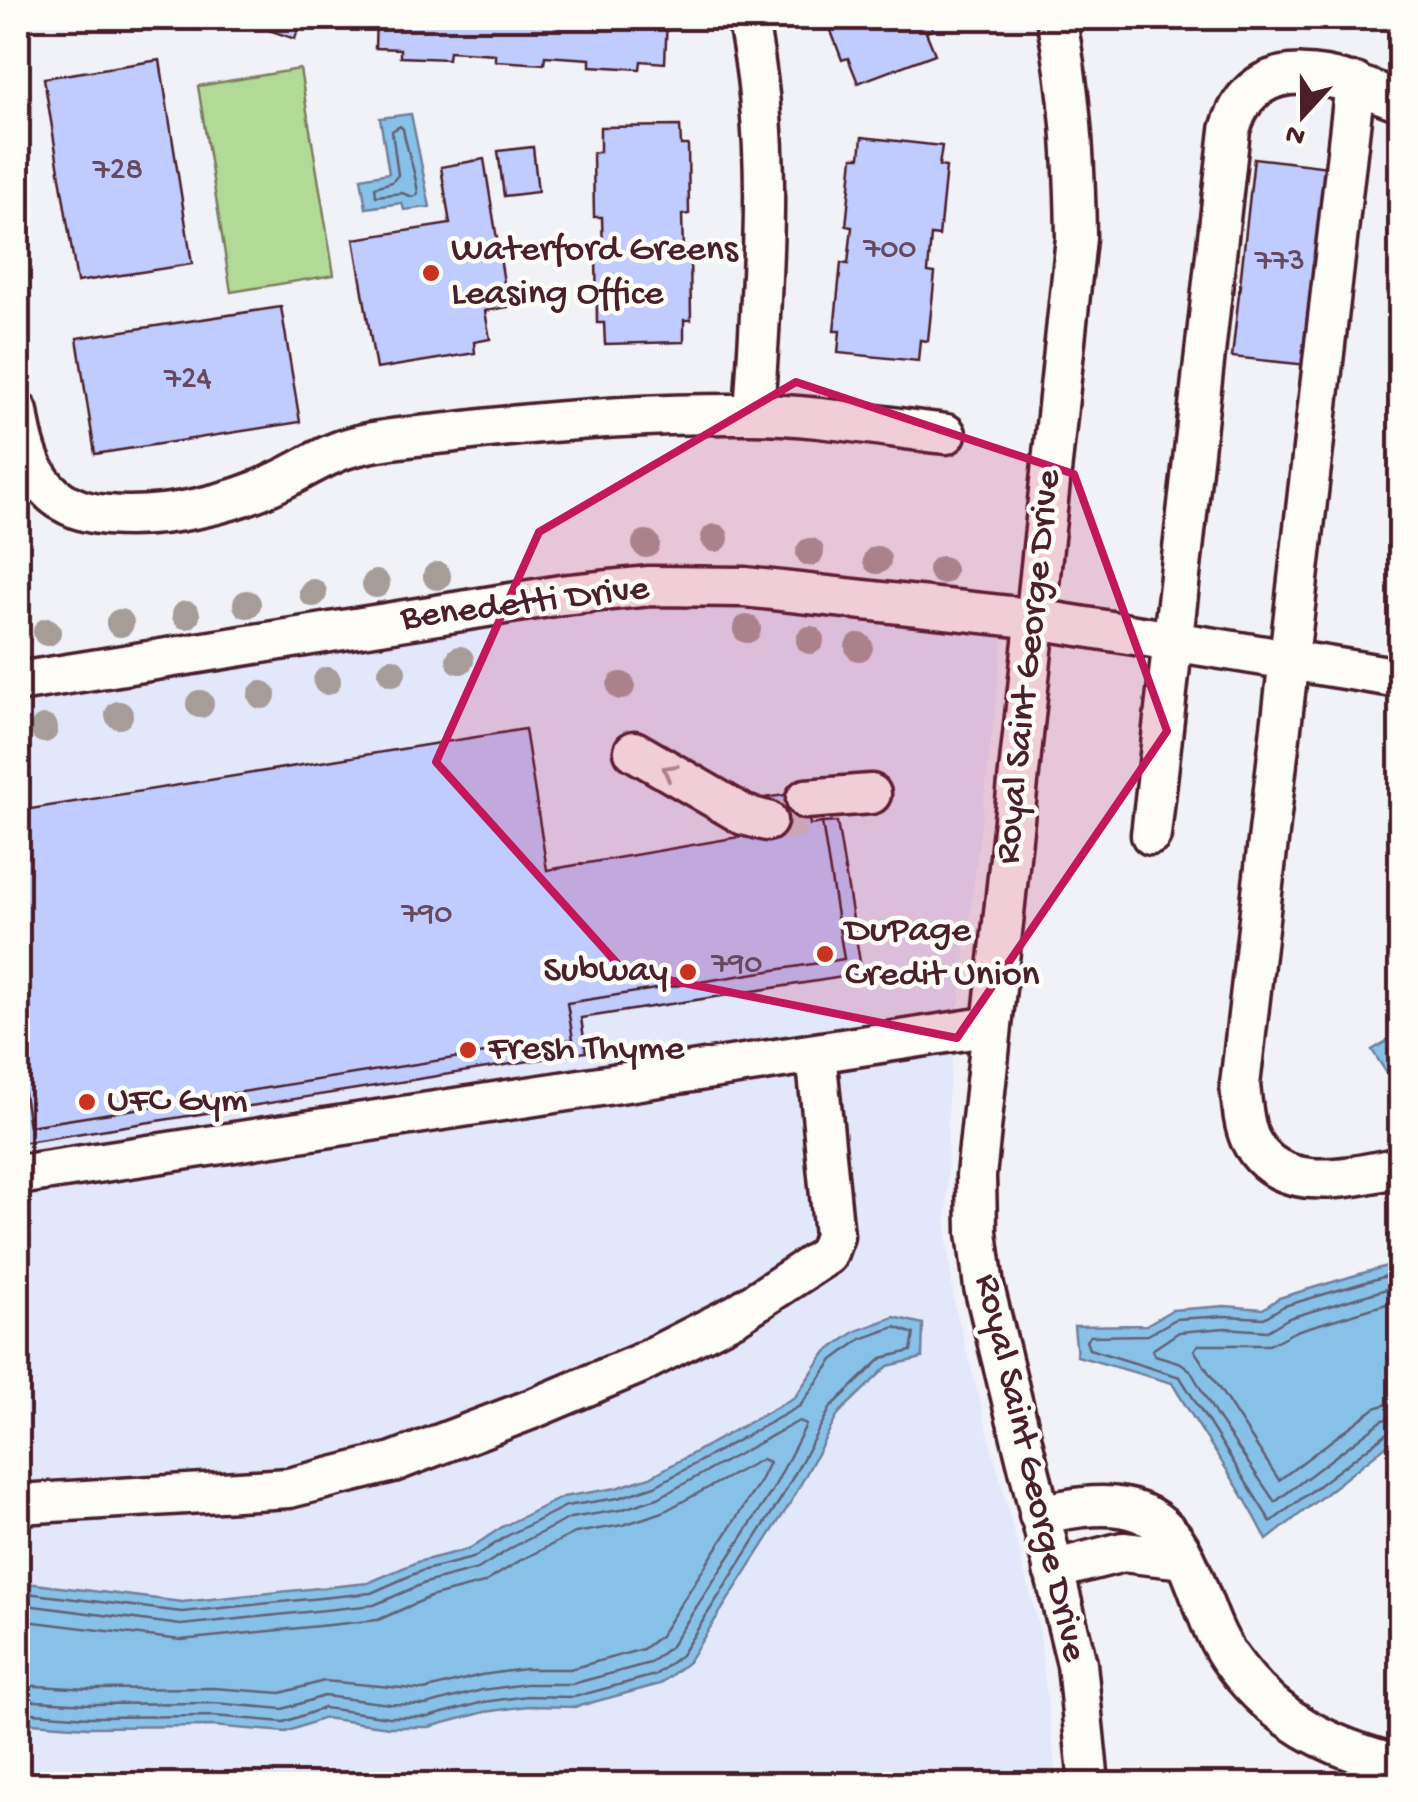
<svg xmlns="http://www.w3.org/2000/svg" width="1418" height="1802" viewBox="0 0 1418 1802" font-family="'Gochi Hand',sans-serif">
	<rect width="100%" height="100%" fill="#f1f2f8"/>
	<filter id="ink" filterUnits="userSpaceOnUse"><feTurbulence type="fractalNoise" baseFrequency=".01" numOctaves="2"/><feDisplacementMap in="SourceGraphic" scale="20" xChannelSelector="R" yChannelSelector="G"/><feConvolveMatrix kernelMatrix="1 2 1 2 8 2 1 2 1" color-interpolation-filters="sRGB"/></filter>
	<g filter="url(#ink)">
		<path fill="#e3e7fa" d="M665,576L1007,609L948,1097L947,1238L954,1302L1039,1628L1057,1784H18V679Z"/>
		<path fill="#b1da97" stroke="#7e7c61" stroke-width="2.5" d="M300,69L334,275L231,292L198,86Z"/>
		<path fill="#88c1e7" stroke="#6f809c" stroke-width="2.5" d="M411,114L430,207L404,210L402,203L366,208L361,178L389,173L380,118Z
			M1400,1033V1094L1372,1050Z
			M1400,1262V1435L1267,1540C1240,1485 1203,1436 1172,1383L1077,1356L1074,1326L1146,1325L1172,1310L1225,1306L1263,1309L1279,1298Z
			M894,1317L923,1324L922,1358L888,1366L839,1413L791,1502L688,1662L660,1684L575,1707L528,1706L485,1712L429,1727H389L324,1718L286,1732L212,1726L88,1727L18,1722V1582L182,1602L368,1583L417,1562L469,1549L502,1527L563,1497L616,1488L650,1477L795,1397L825,1353L856,1331Z"/>
		<g fill="none" stroke-linecap="round" stroke-linejoin="round">
			<path stroke="#636076" stroke-width="2.5" d="M400,126L403,129C407,152 416,172 418,194L413,197L402,193L376,196L375,187L392,182L398,175L392,131Z
				M1400,1272L1284,1306L1264,1318L1225,1316L1176,1319L1148,1335L1090,1336L1086,1341L1089,1349L1180,1377L1271,1522L1391,1430L1400,1428
				M1400,1285L1289,1318L1267,1331L1225,1328L1179,1332L1152,1350L1155,1355L1181,1363L1190,1370L1217,1417L1275,1502L1383,1420L1400,1415
				M1400,1300L1296,1331L1269,1345H1198L1194,1350L1279,1480L1375,1408L1400,1400
				M18,1592L182,1612L371,1593L421,1571L473,1558L507,1536L566,1506L618,1498L655,1486L800,1406L833,1360L861,1339L895,1327L914,1334L911,1351L882,1358L831,1407L782,1497L681,1655L655,1675L574,1697L527,1696L484,1702L428,1717H389L324,1708L284,1722L213,1716L89,1717L18,1712
				M18,1604L181,1625L374,1605L425,1583L478,1569L513,1547L570,1518L620,1510L658,1498L799,1421L806,1425L772,1491L671,1646L650,1663L572,1684H526L482,1690L426,1705L390,1704L324,1696L283,1709L213,1703L89,1704L18,1700
				M18,1620L181,1640L378,1620L430,1597L484,1583L521,1560L575,1533L623,1525L663,1512L762,1459L769,1462L759,1483L660,1636L643,1649L570,1669H525L481,1675L424,1690L324,1681L281,1693L213,1688L90,1689L18,1685"/>
		</g>
		<path fill="#c1ccfe" stroke="#4a1f2b" stroke-width="2.5" d="M234,18H302L295,39Z
			M376,18H667L665,63L641,61L640,69L590,66V59L545,56L544,64L495,61V54L449,51L448,59L400,57V49L375,48Z
			M826,18H929L933,30L926,32L935,54L858,83L848,58L842,60Z
			M160,60L192,264L77,282L44,78Z
			M680,126L681,145H688L689,214L682,215L683,251H690L691,320H684V342L605,344L604,323H597L596,254H603L602,217H594L593,153L600,152V127Z
			M862,137L942,146L939,166L946,167L939,236L931,235L928,272L935,273L928,341L920,340L918,361L838,353L840,331H834L841,263L848,264L852,227L846,226L853,157H860Z
			M533,147L538,192L504,196L498,151Z
			M1254,158L1329,167L1307,365L1232,357Z
			M484,159L508,307L485,311L490,339L474,342L475,353L376,369L354,239L450,224L441,167Z
			M281,307L300,422L95,454L77,338Z
			M525,729L547,870L768,832L764,798L805,792L810,825L822,823L844,959L567,1003L573,1039L29,1126L22,1081L18,1082V811Z
			M837,822L862,974L581,1018L586,1052L20,1143L18,1082L22,1081L29,1126L573,1039L567,1003L844,959L822,823Z"/>
		<g fill="none" stroke-linecap="round" stroke-linejoin="round">
			<path stroke="#d0c8cf" stroke-width="38" stroke-dasharray="38 19" stroke-linecap="butt" d="M767,821L809,818"/>
			<g stroke="#4a1f2b" stroke-width="45">
				<path id="minor" d="M747,18C775,148 762,281 754,414
					M1056,18C1071,91 1075,163 1076,238L976,1176L977,1232L984,1287L1077,1664L1089,1784
					M1355,83L1240,1085C1242,1102 1243,1123 1250,1139C1279,1197 1351,1177 1400,1167
					M18,412C26,467 44,510 107,515C163,520 234,504 283,479C308,467 331,451 359,445C390,437 424,436 456,432C553,420 653,413 751,414C814,414 883,427 946,434
					M18,682L561,595L650,586L745,587L1036,619L1400,678
					M634,751L744,815L767,821
					M806,799L871,794
					M1151,835L1230,130C1255,45 1339,77 1400,101
					M18,1175L992,1026
					M18,1504L289,1488L393,1462L532,1409L639,1364L737,1314L827,1255L834,1236L816,1053
					M1039,1515C1098,1502 1155,1494 1185,1558C1201,1591 1208,1626 1229,1657C1272,1719 1329,1748 1400,1765
					M1053,1570L1123,1552L1185,1559"/>
			</g>
			<use href="#minor" stroke="#fdfcf7" stroke-width="38"/>
		</g>
		<g fill="#a69d99">
			<circle cx="715" cy="538" r="14"/>
			<circle cx="646" cy="544" r="14"/>
			<circle cx="810" cy="552" r="14"/>
			<circle cx="877" cy="560" r="14"/>
			<circle cx="942" cy="570" r="14"/>
			<circle cx="437" cy="576" r="14"/>
			<circle cx="376" cy="584" r="14"/>
			<circle cx="313" cy="593" r="14"/>
			<circle cx="247" cy="604" r="14"/>
			<circle cx="186" cy="615" r="14"/>
			<circle cx="120" cy="623" r="14"/>
			<circle cx="747" cy="629" r="14"/>
			<circle cx="47" cy="632" r="14"/>
			<circle cx="810" cy="640" r="14"/>
			<circle cx="859" cy="647" r="14"/>
			<circle cx="460" cy="660" r="14"/>
			<circle cx="392" cy="672" r="14"/>
			<circle cx="327" cy="681" r="14"/>
			<circle cx="621" cy="686" r="14"/>
			<circle cx="262" cy="695" r="14"/>
			<circle cx="200" cy="704" r="14"/>
			<circle cx="119" cy="715" r="14"/>
			<circle cx="44" cy="729" r="14"/>
		</g>
		<defs><path id="oneway-chevron" d="M-2-3.5L2.5 0L-2 3.5" fill="none" stroke-width="1.6" stroke-linecap="round" stroke-linejoin="round" transform="scale(2.5)"/></defs>
		<use stroke="#ac999b" href="#oneway-chevron" transform="translate(669 771) rotate(-150)"/>
	</g>
	<path fill="#c2185b" fill-opacity="0.2" stroke="#c2185b" stroke-width="8" stroke-linejoin="round" d="M796,382L1074,474L1167,731L957,1038L624,971L436,762L539,532Z"/>
	<g fill="#c8321e" stroke="#fdfcf7" stroke-width="4">
		<circle cx="431" cy="273" r="10"/>
		<circle cx="825" cy="954" r="10"/>
		<circle cx="688" cy="972" r="10"/>
		<circle cx="468" cy="1050" r="10"/>
		<circle cx="87" cy="1102" r="10"/>
	</g>
	<g text-anchor="middle" dominant-baseline="central" stroke-width="9" stroke-linejoin="round" paint-order="stroke">
		<g font-size="32" fill="#684a60">
			<text x="118" y="171">728</text>
			<text x="890" y="250">700</text>
			<text x="1280" y="262">773</text>
			<text x="188" y="380">724</text>
			<text x="427" y="915">790</text>
			<text x="737" y="965">790</text>
		</g>
		<g font-size="38" fill="#4a1f2b" stroke="#fdfcf7" text-anchor="start">
			<text x="451" y="251">Waterford Greens<tspan x="451" dy="44">Leasing Office</tspan></text>
			<text x="845" y="932">DuPage<tspan x="845" dy="44">Credit Union</tspan></text>
			<text x="668" y="972" text-anchor="end">Subway</text>
			<text x="488" y="1050">Fresh Thyme</text>
			<text x="107" y="1102">UFC Gym</text>
		</g>
		<g font-size="38" fill="#4a1f2b" stroke="#fdfcf7">
			<text transform="translate(525 605) rotate(-7)">Benedetti Drive</text>
			<text transform="translate(1030 667) rotate(-84)">Royal Saint George Drive</text>
			<text transform="translate(1029 1468) rotate(77)">Royal Saint George Drive</text>
		</g>
	</g>
	<rect width="1418" height="1802" fill="none" stroke="#fdfcf7" stroke-width="60"/>
	<rect x="30" y="30" width="1358" height="1742" fill="none" stroke="#4a1f2b" stroke-width="4" filter="url(#ink)"/>
	<g transform="translate(1303 115) rotate(201)" stroke="#fdfcf7" stroke-width="8" paint-order="stroke">
	<path d="M0-8L18 38L0 25L-18 38Z" fill="#4a1f2b"/>
	<text y="-15" font-size="28" font-weight="bold" text-anchor="middle" fill="#4a1f2b">N</text>
	</g>
</svg>
